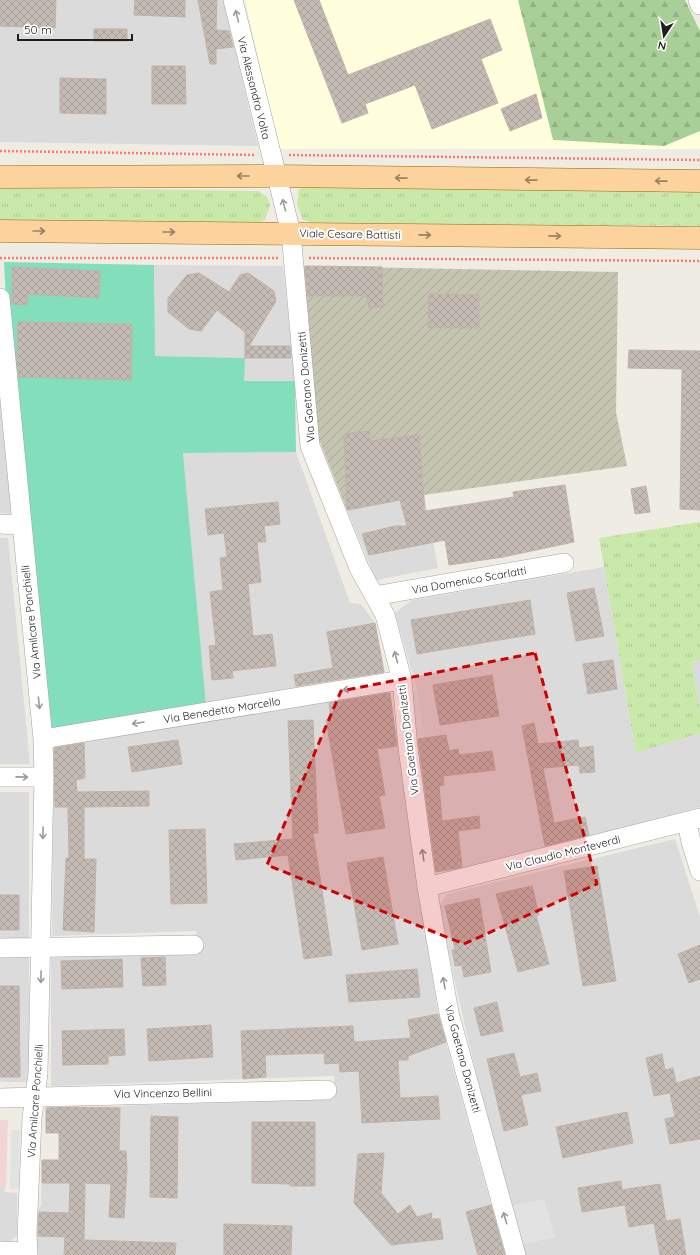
<svg xmlns="http://www.w3.org/2000/svg" width="700" height="1255" viewBox="0 0 700 1255" font-family="Quicksand,sans-serif">
	<defs>
		<pattern id="construction-furrows" width="10" height="10" patternUnits="userSpaceOnUse"><rect width="10" height="10" fill="#c4c4b0"/><path d="M-1 1l2-2M0 10L10 0M9 11l2-2" fill="none" stroke="#a8a897"/></pattern>
		<pattern id="grass-tufts" width="24" height="20" patternUnits="userSpaceOnUse"><rect width="24" height="20" fill="#c9e9aa"/><path d="M3 7l-1-3M5 7V3M7 7l1-3M15 17l-1-3M17 17v-4M19 17l1-3" fill="none" stroke="#acc792"/></pattern>
		<pattern id="forest-firs" width="22" height="20" patternUnits="userSpaceOnUse"><rect width="22" height="20" fill="#a9cf99"/><path d="M5 1l3.5 6h-7zM16 11l3.5 6h-7z" fill="#91b183"/></pattern>
		<pattern id="building-cross-hatch" width="8" height="8" patternUnits="userSpaceOnUse"><rect width="8" height="8" fill="#c4bbb4"/><path d="M0 0l8 8M0 8l8-8" fill="none" stroke="#a8a09a"/></pattern>
	</defs>
	<rect width="100%" height="100%" fill="#efece4"/>
	<path fill="#dcdbdb" d="M0,0H223L258,146L0,142Z
		M154,265L283,266L295,381H243L245,358L155,356Z
		M0,387L11,514L0,513Z
		M296,452L350,603L361,604L375,623L384,675L206,705L183,453Z
		M424,495L438,568L376,580L347,510Z
		M0,538H8L30,764H0Z
		M604,567L636,752L700,733V807L590,837L545,847L462,870L429,873L414,740L424,738L417,690L395,613L412,600Z
		M700,660V711L692,662Z
		M389,690L438,1014L505,1255H36L35,1212L41,1206L42,1160H59V1133H46V1107H86L334,1099V1076L51,1086V956L199,952L196,931L52,936L54,742H84Z
		M0,792H29V1082H0Z
		M675,839L700,917V1255H524L522,1244L555,1237L511,1206L470,1048L438,907L447,894Z
		M0,1186H6L4,1192L17,1193V1236L6,1244H0Z"/>
	<path fill="#f0d5d4" d="M0,1120H8L6,1186H0Z"/>
	<path fill="#ffffde" d="M245,0H685L700,31V149H279Z"/>
	<path fill="url(#construction-furrows)" d="M303,266L618,272L616,412L627,466L424,495L347,510L318,437Z"/>
	<path fill="url(#grass-tufts)" d="M305,186L700,191V226L313,223L303,220L297,204L299,189Z
		M0,187L259,191L267,197L270,205L265,220L259,223L0,220Z
		M700,522V660L692,662L700,711V733L636,753L599,538Z"/>
	<path fill="url(#forest-firs)" d="M518,0H685L700,31V131L664,146L553,140Z"/>
	<path fill="#82debb" d="M4,262L154,265L155,356L245,358L244,381H295L296,452L183,453L206,705L48,729L10,379Z"/>
	<path fill="#e2e2e2" d="M417,690L424,738L414,740L407,692Z
		M11,1130H20L19,1189H10Z
		M544,1199L555,1237L522,1244L511,1206Z"/>
	<path fill="url(#building-cross-hatch)" stroke="#c1b2a7" d="M0,0H56L55,28L0,26Z
		M135,0H185V17L134,15Z
		M198,0H217L216,30L229,31L233,47L216,49V64H210Z
		M294,0H319L348,75L490,19L502,50L481,59L498,103L432,129L415,85L365,104L368,113L342,123Z
		M94,29H127V41H94Z
		M152,66H185L186,104H152Z
		M60,78L106,79V114L60,113Z
		M536,94L542,118L510,131L501,109Z
		M305,266L382,267L383,307L369,308L367,296H308Z
		M12,267L100,271L99,298L28,294L27,305L12,304Z
		M199,273L229,292L240,275L248,273L274,291L276,301L249,346H290L291,358H245V332L217,310L201,331L189,329L168,312V298L187,275Z
		M429,294L479,295V328H428Z
		M18,322L132,324L131,380L19,377L17,360Z
		M629,350L700,351V510L680,509L682,369L628,368Z
		M369,431L370,441L419,435L425,511L514,497L513,492L565,485L574,542L503,557L449,565L445,540L369,555L362,534L395,526H407L400,500L348,510L347,508L344,434Z
		M646,486L650,512L635,514L631,489Z
		M278,502L280,524L264,526L266,542H257L261,582L248,584L253,636L272,634L276,666L232,671L233,678L212,680L209,646L216,645L210,592L223,590L220,558L227,557L224,533L208,535L205,509Z
		M594,588L604,636L576,641L567,593Z
		M530,600L535,634L417,654L411,620Z
		M375,623L384,672L296,686L294,675L333,668L327,632Z
		M613,660L617,689L588,694L583,664Z
		M492,675L499,716L440,725L433,685Z
		M390,693L397,746L377,749L385,795L379,796L385,828L346,834L326,720L331,719L329,703Z
		M313,720L318,833H313L332,955L304,959L288,855L236,860L234,844L293,839L288,721Z
		M534,723L538,744L578,740L579,748L593,746L595,772L580,773L579,765L543,768L554,823L585,817L589,835L545,846L522,726Z
		M446,735L449,751L458,749L459,755L492,751L495,770L443,776L444,785L439,786L442,821L479,816L480,828L458,831L462,867L436,872L418,739Z
		M178,740L182,764L132,772L128,747Z
		M84,743L85,778L76,780L77,792L149,791V806L84,807V859H96L94,932L63,930L66,858H69L68,807H55L54,748Z
		M205,829L207,903L171,904L169,830Z
		M383,857L398,944L362,950L347,863Z
		M597,866L616,981L583,986L564,871Z
		M532,886L539,915H536L549,964L518,972L496,894Z
		M0,895H19V930H0Z
		M479,898L491,972L464,977L462,965L455,966L452,950L455,949L445,906Z
		M700,945V979L689,983L678,954Z
		M165,957L166,985L143,986L141,958Z
		M122,959L123,987L62,989L61,961Z
		M417,969L420,997L349,1002L346,975Z
		M0,986H19L20,1077H0Z
		M497,1002L503,1031L481,1036L474,1008Z
		M438,1014L446,1042L408,1056V1060H398L400,1098L438,1096L440,1119L362,1123L359,1071L340,1072L339,1063L325,1064L324,1053L265,1055L266,1077L243,1079L241,1031L353,1026L354,1042L411,1038L408,1020Z
		M211,1025L213,1057L149,1061L147,1029Z
		M124,1029L125,1055L108,1056V1064L63,1065L62,1031Z
		M514,1053L520,1077L537,1073L541,1091L521,1095L528,1125L504,1131L487,1059Z
		M662,1054L665,1070L673,1068L676,1083L700,1076V1139L670,1144L665,1119L675,1117L670,1093L654,1096L646,1058Z
		M76,1107L120,1108L119,1151H126L127,1169L124,1218L109,1217L111,1184L85,1183L84,1240L176,1243L175,1255H64L65,1237L38,1236L39,1212L69,1213L70,1183H42V1160H59V1133H46V1108Z
		M627,1112L633,1143L563,1158L556,1127Z
		M151,1116L178,1117L177,1198L150,1197Z
		M252,1122H315V1186H290V1184L252,1183Z
		M384,1153L381,1193L398,1214L410,1205L417,1217L432,1213L431,1219H440L443,1239L391,1245L354,1203L358,1154Z
		M621,1181L622,1190L660,1184L666,1221L680,1219L686,1255H660L654,1223L629,1227L625,1205L582,1212L578,1188Z
		M491,1205L505,1255H478L466,1212Z
		M224,1224L292,1226L291,1255H224Z"/>
	<g fill="none" stroke-linecap="round" stroke-linejoin="round">
		<g stroke="#a5a5a5" stroke-width="20">
			<path id="minor" d="M233,0L291,233L310,446L359,568L385,615L402,680L408,748L427,887L449,1013L516,1255
				M698,0L700,5
				M0,298L43,739L44,777L38,1073L32,1118L27,1234L28,1255
				M0,524L21,525
				M374,596L564,563
				M43,739L402,680
				M0,777H44
				M687,822L691,842L700,871
				M427,887L700,818
				M0,948L194,945
				M0,1098L327,1090
				M0,1251L28,1252"/>
		</g>
		<g stroke="#960" stroke-width="23">
			<path id="major" d="M0,177L277,176L700,181
				M0,231L700,238"/>
		</g>
		<path stroke="#fa7a6b" stroke-width="2.5" stroke-dasharray="2 2" stroke-linecap="butt" d="M0,151L256,155
			M289,155L700,160
			M0,258H278
			M309,258L700,261"/>
		<use href="#minor" stroke="#fff" stroke-width="19"/>
		<use href="#major" stroke="#fcd39d" stroke-width="22"/>
	</g>
	<defs><path id="oneway-shaft" d="M-6 0H5M1.5-3L5.5 0L1.5 3" fill="none" stroke-width="1.6" stroke-linecap="round" stroke-linejoin="round"/></defs>
	<g stroke="#9a9a9a">
		<use href="#oneway-shaft" transform="translate(237 16) rotate(-104)"/>
		<use href="#oneway-shaft" transform="translate(284 205) rotate(-104)"/>
		<use href="#oneway-shaft" transform="translate(396 657) rotate(-105)"/>
		<use href="#oneway-shaft" transform="translate(349 689) rotate(171)"/>
		<use href="#oneway-shaft" transform="translate(39 703) rotate(84)"/>
		<use href="#oneway-shaft" transform="translate(138 723) rotate(171)"/>
		<use href="#oneway-shaft" transform="translate(22 777) rotate(1)"/>
		<use href="#oneway-shaft" transform="translate(43 833) rotate(91)"/>
		<use href="#oneway-shaft" transform="translate(423 855) rotate(-98)"/>
		<use href="#oneway-shaft" transform="translate(41 977) rotate(91)"/>
		<use href="#oneway-shaft" transform="translate(444 983) rotate(-100)"/>
		<use href="#oneway-shaft" transform="translate(505 1218) rotate(-106)"/>
	</g>
	<g stroke="#988264">
		<use href="#oneway-shaft" transform="translate(243 176) rotate(180)"/>
		<use href="#oneway-shaft" transform="translate(401 178) rotate(-179)"/>
		<use href="#oneway-shaft" transform="translate(531 180) rotate(-179)"/>
		<use href="#oneway-shaft" transform="translate(661 181) rotate(-179)"/>
		<use href="#oneway-shaft" transform="translate(39 231)"/>
		<use href="#oneway-shaft" transform="translate(169 232)"/>
		<use href="#oneway-shaft" transform="translate(425 235) rotate(1)"/>
		<use href="#oneway-shaft" transform="translate(555 236) rotate(1)"/>
	</g>
	<path fill="#cc0100" fill-opacity="0.2" stroke="#cc0100" stroke-width="3" stroke-dasharray="8 5" stroke-linejoin="round" d="M535,653L597,884L464,944L267,865L341,691Z"/>
	<g text-anchor="middle" dominant-baseline="central" stroke-width="4" stroke-linejoin="round" paint-order="stroke">
		<g font-size="11" fill="#1e1e1e" stroke="#fff">
			<text transform="translate(254 88) rotate(76)">Via Alessandro Volta</text>
			<text transform="translate(350 234) rotate(1)">Viale Cesare Battisti</text>
			<text transform="translate(306 387) rotate(-95)">Via Gaetano Donizetti</text>
			<text transform="translate(469 580) rotate(-10)">Via Domenico Scarlatti</text>
			<text transform="translate(31 622) rotate(-96)">Via Amilcare Ponchielli</text>
			<text transform="translate(222 710) rotate(-9)">Via Benedetto Marcello</text>
			<text transform="translate(408 740) rotate(-97)">Via Gaetano Donizetti</text>
			<text transform="translate(563 853) rotate(-14)">Via Claudio Monteverdi</text>
			<text transform="translate(463 1059) rotate(75)">Via Gaetano Donizetti</text>
			<text transform="translate(163 1093) rotate(-1)">Via Vincenzo Bellini</text>
			<text transform="translate(35 1101) rotate(-86)">Via Amilcare Ponchielli</text>
		</g>
	</g>
	<g transform="translate(664 36) rotate(192)" stroke="#ffffff" stroke-width="3" paint-order="stroke">
	<path d="M0-3L7 15L0 10L-7 15Z" fill="#1e1e1e"/>
	<text y="-6" font-size="11" font-weight="bold" text-anchor="middle" fill="#1e1e1e">N</text>
	</g>
	<path d="M18 34v6h114v-6" fill="none" stroke="#1e1e1e" stroke-width="2"/>
	<text x="24" y="34" font-size="12" fill="#1e1e1e" stroke="#ffffff" stroke-width="3" paint-order="stroke">50 m</text>
</svg>
